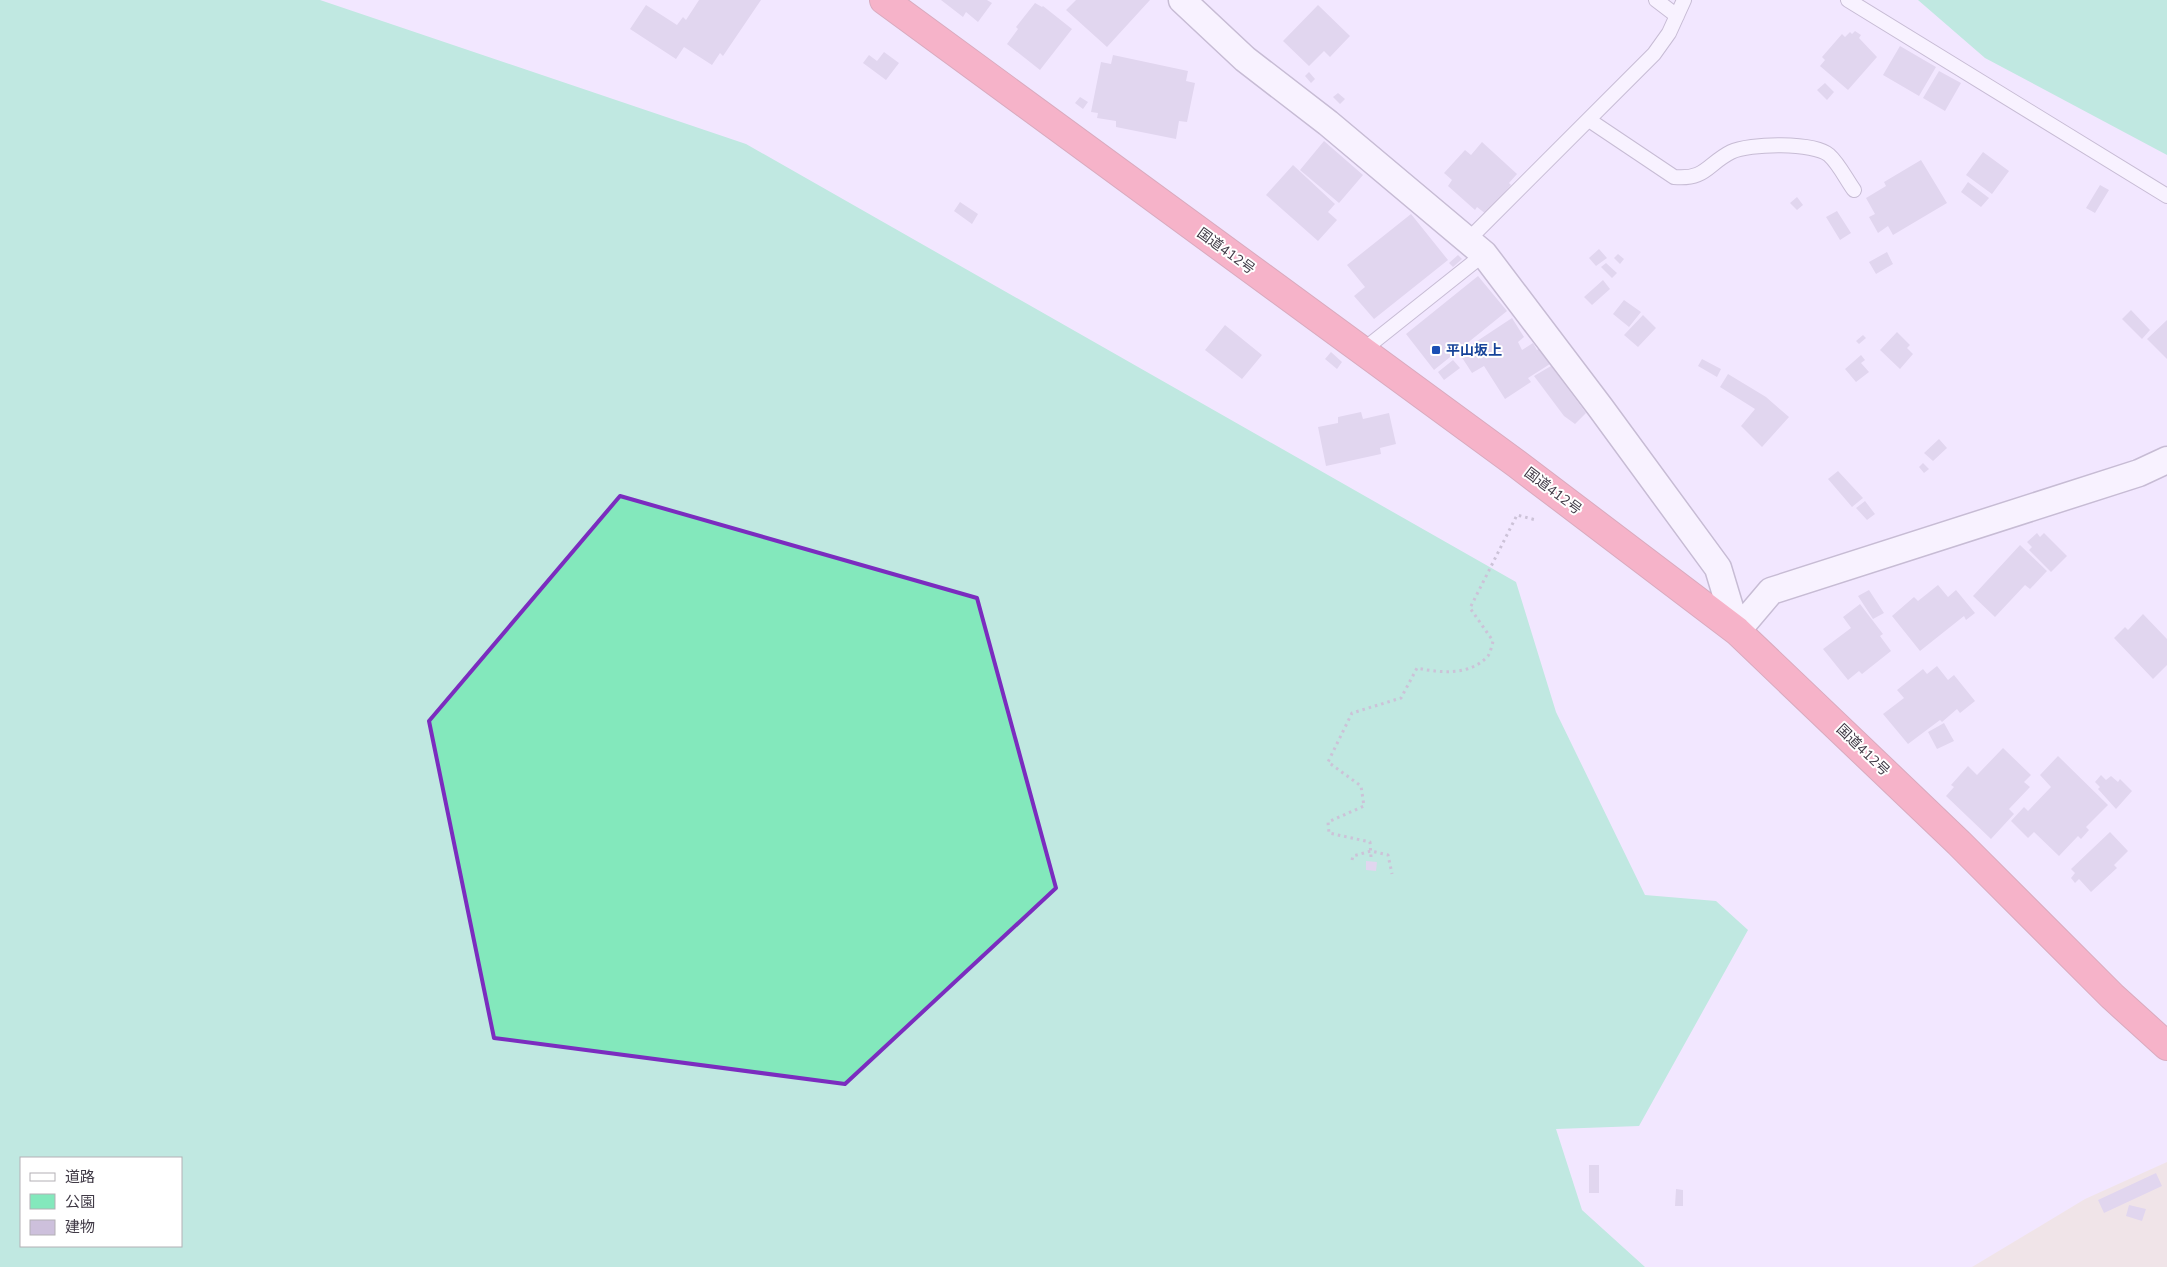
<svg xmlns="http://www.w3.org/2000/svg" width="2167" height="1267" viewBox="0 0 2167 1267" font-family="'Nunito Sans','Noto Sans JP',sans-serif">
	<rect width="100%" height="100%" fill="#f2e7ff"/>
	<path fill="#eee1cd" d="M2167,1162V1267H1972L2085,1199Z"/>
	<path fill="#83e8bc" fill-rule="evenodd" d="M0,0H320L746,144L1516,582L1556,712L1645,895L1716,901L1748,930L1639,1126L1556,1129L1582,1210L1645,1267H0ZM21,1158H181V1246H21Z
		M1918,0H2167V155L1985,58Z"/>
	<path fill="#cdc0dc" d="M699,0H761L723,56L720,53L712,65L684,47L676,59L630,29L646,5L677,25L683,17L686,20Z
		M941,0H987L992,3L978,22L966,12L963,17Z
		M1076,0H1150L1107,47L1066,10Z
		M1035,3L1042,7L1043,6L1072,29L1040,70L1007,44L1018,29L1016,27Z
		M1318,5L1350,36L1330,57L1324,51L1309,66L1283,41Z
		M1855,31L1861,35L1859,38L1877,57L1848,90L1820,66L1825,60L1822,57L1842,34L1845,37L1850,32L1852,34Z
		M1900,46L1936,67L1919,96L1883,75Z
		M884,52L899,63L886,80L863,63L869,55L877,61Z
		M1113,55L1188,71L1186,81L1195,83L1187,122L1179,121L1176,139L1116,127V121L1097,118L1098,113L1091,112L1101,62L1111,64Z
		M1939,71L1961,83L1945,111L1923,98Z
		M1309,72L1315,79L1311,83L1305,76Z
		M1825,83L1834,92L1827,100L1817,90Z
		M1338,93L1345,99L1340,104L1333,97Z
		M1080,97L1088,102L1083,109L1075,103Z
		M1324,141L1363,175L1339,203L1300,170Z
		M1482,142L1517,174L1509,183L1511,185L1486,214L1477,207L1475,210L1448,186L1452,180L1444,173L1465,150L1471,155Z
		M1983,152L2009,171L1992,194L1966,175Z
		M1921,160L1947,203L1893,235L1888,226L1878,233L1869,217L1875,214L1866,198L1886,186L1884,182Z
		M1293,165L1335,204L1328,212L1337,220L1318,241L1266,195Z
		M1968,182L1989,198L1981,207L1961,192Z
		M2100,185L2109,190L2095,213L2086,208Z
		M1797,197L1803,205L1797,210L1790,203Z
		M960,202L978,214L972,224L954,211Z
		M1837,211L1851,233L1840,240L1826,217Z
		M1411,214L1448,260L1374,319L1354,296L1365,287L1347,265Z
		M1599,249L1607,258L1596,266L1589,258Z
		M1887,252L1893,264L1876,274L1869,262Z
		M1618,254L1624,259L1620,264L1614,258Z
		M1458,255L1462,259L1453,267L1449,263Z
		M1606,263L1617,273L1612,278L1601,267Z
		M1478,276L1507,311L1434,370L1406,334Z
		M1603,280L1610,289L1592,305L1584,297Z
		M1624,300L1641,312L1629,327L1613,314Z
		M2131,310L2150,330L2142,339L2122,319Z
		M1643,315L1656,328L1638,347L1624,335Z
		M1512,318L1524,337L1518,342L1522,350L1533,343L1537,350L1540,348L1550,364L1528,378L1531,382L1505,399L1484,366L1472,373L1459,353Z
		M2167,320V359L2147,339Z
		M1225,325L1262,355L1242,379L1205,350Z
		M1897,332L1910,345L1907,348L1913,354L1900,369L1880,350Z
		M1863,335L1866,338L1859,344L1856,341Z
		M1331,352L1342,362L1337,369L1325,359Z
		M1861,355L1865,360L1861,363L1869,372L1856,382L1845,369Z
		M1702,359L1721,369L1717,377L1698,366Z
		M1453,360L1460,368L1444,380L1438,372Z
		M1551,366L1586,413L1575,424L1564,416L1534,376Z
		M1728,374L1766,397L1789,417L1762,447L1741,426L1755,409L1720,387Z
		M1361,412L1363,419L1389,413L1396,444L1380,448L1381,454L1326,466L1318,427L1338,423V417Z
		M1939,439L1947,448L1933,461L1924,453Z
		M1923,463L1929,469L1924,473L1919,467Z
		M1838,471L1863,498L1852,507L1828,479Z
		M1865,501L1875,514L1867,520L1856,508Z
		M2037,533L2040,537L2044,533L2067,556L2051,572L2029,550L2032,547L2027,542Z
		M2020,545L2047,571L2030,589L2025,585L1995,617L1973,596Z
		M1938,585L1948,597L1956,590L1975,613L1966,620L1964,616L1920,651L1892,616L1914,597L1918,601Z
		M1869,590L1884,613L1873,619L1858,596Z
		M1860,604L1883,634L1880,636L1891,651L1862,674L1859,671L1848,680L1823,649L1851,628L1843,617Z
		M2143,614L2167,639V665L2153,679L2114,638L2125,627L2128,630Z
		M1937,666L1948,680L1954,675L1975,701L1960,713L1957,709L1942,722L1940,720L1908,744L1883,714L1904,698L1897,690L1923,669L1927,674Z
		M1944,723L1954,741L1937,749L1928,732Z
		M2003,748L2031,775L2024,782L2030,787L2009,809L2014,814L1991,839L1946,796L1954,787L1951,785L1968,766L1977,775Z
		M2058,756L2108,805L2086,827L2089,830L2081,839L2078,836L2059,856L2034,832L2028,838L2011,821L2024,807L2028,811L2051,787L2040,775Z
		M2101,775L2106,780L2111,776L2118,782L2120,779L2132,791L2116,809L2098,789L2100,787L2095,782Z
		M2110,832L2128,851L2114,865L2117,868L2091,892L2079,879L2075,883L2071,878L2075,873L2071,869Z
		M1366,861L1377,862L1376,871L1366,870Z
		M1589,1165H1599V1193H1589Z
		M2156,1173L2162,1186L2104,1213L2098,1200Z
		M1676,1189L1683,1190V1206H1675Z
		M2129,1205L2146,1209L2142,1221L2126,1216Z"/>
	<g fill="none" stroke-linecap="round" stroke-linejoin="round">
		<g stroke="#9387a1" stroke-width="16">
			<path id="lane" d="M1656,0L1677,16
				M1848,0L2167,196
				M1589,120L1674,177C1706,180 1707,164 1731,152C1749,143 1814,142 1829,155C1839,164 1846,179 1854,190
				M1468,240L1654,54L1669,33L1684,0
				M1362,351L1484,254"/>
		</g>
		<g stroke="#9387a1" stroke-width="29">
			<path id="street" d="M1182,0L1245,59L1328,123L1484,254L1600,407L1718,568L1737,631L1771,591L2139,473L2167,460"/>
		</g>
		<g stroke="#ba6070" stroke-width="30">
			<path id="highway" d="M884,0L1517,464L1737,631L1959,843L2112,996L2167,1046"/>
		</g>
		<path stroke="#9e95a8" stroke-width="3" stroke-dasharray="2.5 4" stroke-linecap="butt" d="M1371,857L1370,842L1329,833L1328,822L1364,806L1361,786L1328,762L1352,713L1401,698L1417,668C1440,673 1470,676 1488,656C1490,653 1492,646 1493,641L1470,608L1517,515L1536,520
			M1352,860L1353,856L1371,851L1388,855L1392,874"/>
		<use href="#lane" stroke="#fff" stroke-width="14"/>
		<use href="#street" stroke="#fff" stroke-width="26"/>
		<use href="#highway" stroke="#fb7487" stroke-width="28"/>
	</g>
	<path d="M0 0H2167V1267H0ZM620,496L977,598L1056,888L845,1084L494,1038L429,721Z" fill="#f2e7ff" fill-opacity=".55" fill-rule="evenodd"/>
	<path fill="none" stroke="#7b2cbf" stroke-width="4" stroke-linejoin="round" d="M620,496L977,598L1056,888L845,1084L494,1038L429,721Z"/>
	<rect fill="#1a4fb4" stroke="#fff" stroke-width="2" x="1431" y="345" width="10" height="10" rx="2.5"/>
	<g text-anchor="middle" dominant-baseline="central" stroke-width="4" stroke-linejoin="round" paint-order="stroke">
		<g font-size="14" fill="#403a46" stroke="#fff">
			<text transform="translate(1226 251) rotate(36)">国道412号</text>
			<text transform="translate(1553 491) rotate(37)">国道412号</text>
			<text transform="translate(1863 750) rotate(44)">国道412号</text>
		</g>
		<g font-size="14" font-weight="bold" fill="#164399" stroke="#fff" text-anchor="start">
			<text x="1446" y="350">平山坂上</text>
		</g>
	</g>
	<rect x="20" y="1157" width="162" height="90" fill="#ffffff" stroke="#b3b0b5"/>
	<rect x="30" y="1173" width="25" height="8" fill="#ffffff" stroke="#b3b0b5"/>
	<text x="65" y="1182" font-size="15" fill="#403a46">道路</text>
	<rect x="30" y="1194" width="25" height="15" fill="#83e8bc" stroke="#b3b0b5"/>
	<text x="65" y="1207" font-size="15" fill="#403a46">公園</text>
	<rect x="30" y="1220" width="25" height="15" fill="#cdc0dc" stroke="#b3b0b5"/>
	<text x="65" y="1232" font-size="15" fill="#403a46">建物</text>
</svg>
